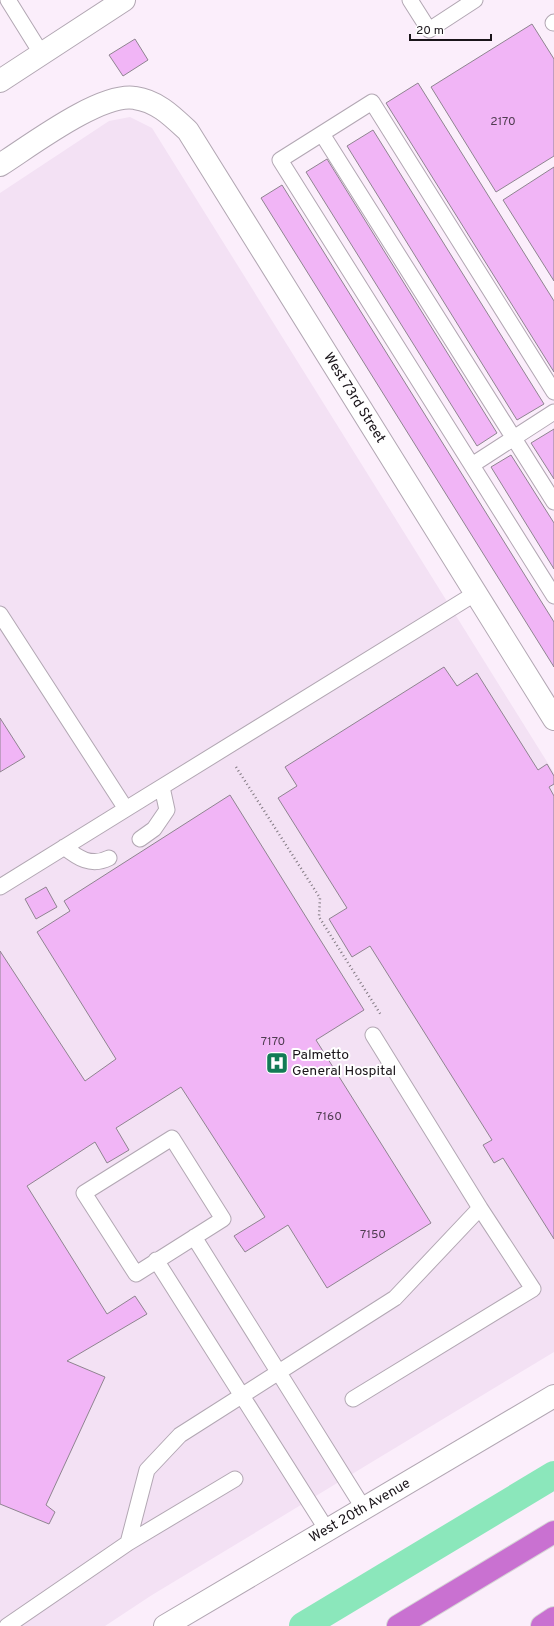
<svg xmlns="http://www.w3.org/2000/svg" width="554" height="1626" viewBox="0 0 554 1626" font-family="Overpass,sans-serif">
	<rect width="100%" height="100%" fill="#fbeefb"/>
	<path fill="#f3e1f4" d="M130,117L152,128L554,773V1352L152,1595L105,1626H0V193L109,121Z"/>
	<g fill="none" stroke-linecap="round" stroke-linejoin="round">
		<path stroke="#8be7bb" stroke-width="28" d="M303,1626L554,1475"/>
	</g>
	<path fill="#f1b5f6" stroke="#8f8490" d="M532,24L554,59V156L496,192L431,87Z
		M135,39L148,60L123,76L109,55Z
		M418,83L554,301V372L386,103Z
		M373,130L544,404L517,420L347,146Z
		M327,159L497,433L477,446L306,172Z
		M554,167V281L503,200Z
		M282,185L554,622V667L261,198Z
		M554,429V479L531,443Z
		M511,455L554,523V569L491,467Z
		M444,667L457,686L477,673L538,770L547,764L554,776V784L549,787L554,796V1239L503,1158L494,1163L483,1145L492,1140L370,946L352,957L329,919L347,908L278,798L297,786L285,767Z
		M0,718L25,757L0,772Z
		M230,795L364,1010L316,1040L431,1223L327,1288L288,1225L245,1252L234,1236L265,1217L181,1087L116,1128L129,1150L107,1163L95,1142L27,1186L107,1314L135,1296L147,1314L67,1361L105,1377L46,1505L55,1512L49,1524L0,1504V951L85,1081L116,1059L37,932L70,911L64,901Z
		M46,887L57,907L36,919L25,899Z"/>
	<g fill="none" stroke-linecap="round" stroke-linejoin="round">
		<g stroke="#b2a7b3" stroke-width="17">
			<path id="service" d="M8,0L41,53
				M410,0L429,30L475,0
				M553,23L554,22
				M322,134L554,502
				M554,392L372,102L280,160L554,596
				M472,465L554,412
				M0,614L126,809L476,593
				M140,839L154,829L167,810L162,787
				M64,847C78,858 91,867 109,858
				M0,887L126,809
				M172,1138L223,1219L136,1274L84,1193Z
				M194,1237L364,1509
				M156,1260L327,1530
				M353,1399L533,1289L480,1208
				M128,1543L235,1479
				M7,1626L128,1543L147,1470L180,1435L395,1298L480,1208L373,1035"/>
		</g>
		<g stroke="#b2a7b3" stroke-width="24">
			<path id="minor" d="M0,81L124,0
				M0,165C30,146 101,92 135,98C157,101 172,116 188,131L554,719"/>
		</g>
		<g stroke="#b2a7b3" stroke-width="24">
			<path id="tertiary" d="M165,1626L554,1396"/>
		</g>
		<g stroke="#d6d5d6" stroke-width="24">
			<path id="motorway" d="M398,1626L554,1532
				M542,1626L554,1618"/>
		</g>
		<path stroke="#817981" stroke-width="2.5" stroke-dasharray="1 3" stroke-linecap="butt" d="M236,767L320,898L319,917L381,1015"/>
		<use href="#service" stroke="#fff" stroke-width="15"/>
		<use href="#minor" stroke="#fff" stroke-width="22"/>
		<use href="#tertiary" stroke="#fff" stroke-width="22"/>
		<use href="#motorway" stroke="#c971d1" stroke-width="22"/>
	</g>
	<defs>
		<g id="hospital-square" transform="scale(1.15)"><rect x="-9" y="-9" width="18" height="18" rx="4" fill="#127b55" stroke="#fff"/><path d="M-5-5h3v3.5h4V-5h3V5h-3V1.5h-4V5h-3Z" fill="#fff"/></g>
	</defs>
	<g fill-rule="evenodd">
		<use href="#hospital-square" x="277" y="1063"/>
	</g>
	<g text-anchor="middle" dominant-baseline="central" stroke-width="4" stroke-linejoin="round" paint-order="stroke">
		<g font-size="12" fill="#503d51">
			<text x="503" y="122">2170</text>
			<text x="273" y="1042">7170</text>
			<text x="329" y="1117">7160</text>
			<text x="373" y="1235">7150</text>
		</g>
		<g font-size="14" fill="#1a151a" stroke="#fff">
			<text transform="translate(354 398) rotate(58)">West 73rd Street</text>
			<text transform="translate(360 1511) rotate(-30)">West 20th Avenue</text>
		</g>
		<g font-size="14" fill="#1a151a" stroke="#fff" text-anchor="start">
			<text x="292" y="1055">Palmetto<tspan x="292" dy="16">General Hospital</tspan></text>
		</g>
	</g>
	<path d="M410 34v6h81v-6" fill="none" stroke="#1a151a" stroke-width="2"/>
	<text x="416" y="34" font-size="12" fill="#1a151a" stroke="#ffffff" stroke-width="3" paint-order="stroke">20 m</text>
</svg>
